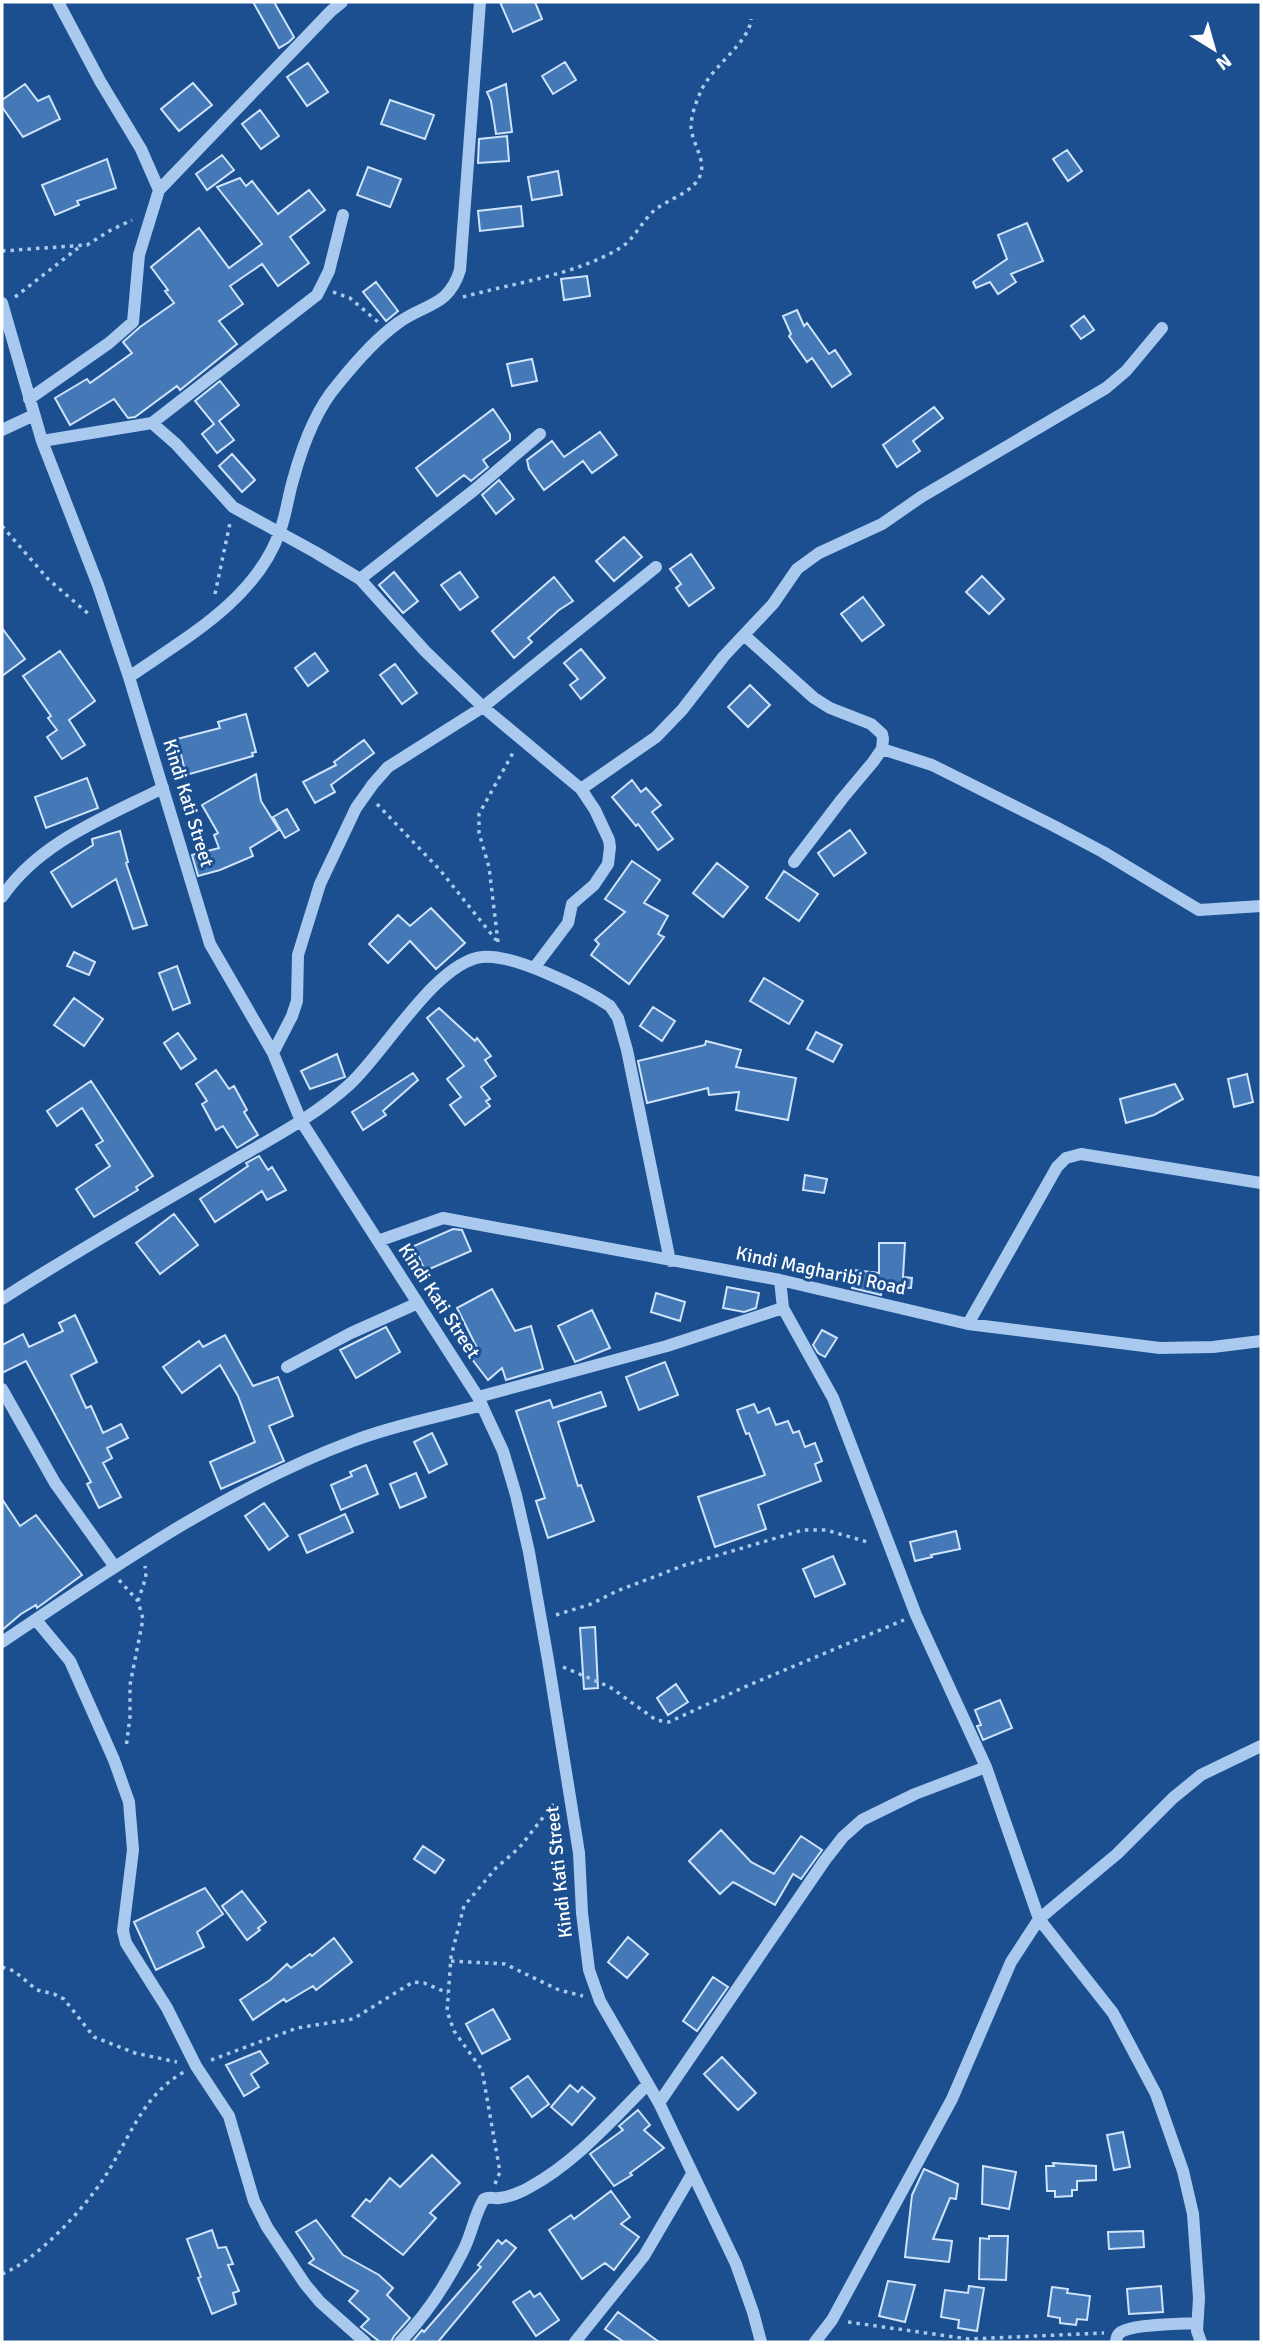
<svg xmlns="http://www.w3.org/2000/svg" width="1263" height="2344" viewBox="0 0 1263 2344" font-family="Signika,sans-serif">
	<rect width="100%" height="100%" fill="#1b4f8f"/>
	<path fill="#4478b7" stroke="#cfe3fa" stroke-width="2" d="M253,2H274L294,37L289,42L279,48Z
		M500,2H535L542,19L513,32Z
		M565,62L576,80L553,94L542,76Z
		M308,63L328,92L307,106L287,77Z
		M193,83L212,105L179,131L161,109Z
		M25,84L38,101L49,96L60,119L23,137L2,107V100Z
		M506,84L512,132L496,134L491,101L487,92Z
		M390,100L434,115L425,139L381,124Z
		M260,110L279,136L261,149L242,124Z
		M507,136L509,161L478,163L479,139Z
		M1067,150L1082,171L1068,181L1053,159Z
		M222,155L234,170L207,190L196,174Z
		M107,159L116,188L77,201L79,205L55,215L42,185Z
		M368,167L401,179L390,207L357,195Z
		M558,171L562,195L532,200L528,177Z
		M240,178L246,186L252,181L278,214L309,190L325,210L290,237L309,263L278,286L262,264L230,286L243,304L219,321L237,344L180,390L177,386L135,417L128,418L114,399L70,425L55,398L87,379L90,383L132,353L123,342L140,327L174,303L165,291L168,290L151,267L199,228L229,268L262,244L217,187Z
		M521,206L523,226L480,231L478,211Z
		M1027,223L1043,261L1011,274L1016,282L998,294L990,282L976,288L973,282L1007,259L998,235Z
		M587,276L590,296L564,300L561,279Z
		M376,282L398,311L386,321L363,292Z
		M797,310L804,326L807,323L829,354L835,350L851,374L832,387L812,358L807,362L789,336L791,334L783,316Z
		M1084,316L1094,330L1081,339L1071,326Z
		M532,359L537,381L512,386L507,364Z
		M220,381L239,405L219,421L234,440L217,453L202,434L214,424L195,401Z
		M934,407L943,418L913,441L920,451L897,467L883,445Z
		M493,409L510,434V440L483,460L488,467L471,481L464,475L437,496L416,468Z
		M600,432L617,455L592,473L583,461L544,490L529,469L527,460L552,441L564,457Z
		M232,454L255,480L242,492L219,466Z
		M499,480L514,499L496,514L482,495Z
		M624,537L642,557L614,581L596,561Z
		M691,554L714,588L689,606L676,588L681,584L670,569Z
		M394,572L418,601L403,613L379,585Z
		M460,572L478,597L460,610L441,585Z
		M982,576L1004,599L989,614L966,592Z
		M554,577L573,601L559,610L528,638L532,642L514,658L492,631Z
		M863,597L884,625L862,641L841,614Z
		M2,628L25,659L2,676Z
		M581,649L605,678L581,699L570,685L578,679L564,663Z
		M60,651L95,701L69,720L85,745L62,759L47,737L57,730L48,718L51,716L23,676Z
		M315,653L328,671L308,686L295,668Z
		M395,664L417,693L402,704L380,675Z
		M750,685L770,705L748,727L728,707Z
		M246,714L256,752L252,753L253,756L186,775L177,739L220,728L218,722Z
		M364,740L374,753L331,785L335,792L315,803L303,782L336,765L334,762Z
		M256,774L261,801L279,830L250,848L253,856L220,870L198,876L192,855L219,848L214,835L218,833L202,805Z
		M87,778L98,808L46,828L35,797Z
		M632,780L641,792L646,788L661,805L652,812L673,839L658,850L638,824L636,826L612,797Z
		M287,809L299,830L285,838L273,817Z
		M850,830L866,853L834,876L818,853Z
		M120,831L128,862L126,863L147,925L133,929L116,879L72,907L51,872L93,845L92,839Z
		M632,861L660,880L644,903L668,916L658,934L664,937L629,984L591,955L599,944L595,940L625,912L605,899Z
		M717,863L748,887L723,917L693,893Z
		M784,871L818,894L799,921L766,898Z
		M431,908L465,943L436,969L410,941L388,963L369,944L398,915L410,926Z
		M74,952L95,962L89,975L67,966Z
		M177,966L190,1003L173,1010L159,973Z
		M764,978L803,1001L789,1024L750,1001Z
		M74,998L103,1019L84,1046L54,1025Z
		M653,1007L675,1021L662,1041L640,1026Z
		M439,1008L475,1041L477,1038L491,1056L485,1060L496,1076L481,1087L490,1099L486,1101L490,1106L465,1125L450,1105L461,1097L447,1079L464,1066L427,1018Z
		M816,1032L842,1045L833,1062L807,1049Z
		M178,1033L196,1059L181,1069L164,1043Z
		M706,1041L741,1050L736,1067L796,1078L788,1120L736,1110L739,1092L709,1095L708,1088L647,1103L638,1061L705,1045Z
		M337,1054L345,1077L310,1089L301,1071Z
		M216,1070L229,1089L234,1086L247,1110L244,1112L258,1135L237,1148L223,1126L216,1130L202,1104L207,1101L196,1084Z
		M413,1073L418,1080L383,1111L386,1115L363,1130L352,1112Z
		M1247,1074L1253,1102L1234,1107L1228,1079Z
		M91,1081L153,1176L136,1187L138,1190L94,1217L76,1189L110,1166L96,1145L103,1141L82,1108L57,1126L47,1111Z
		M1175,1084L1183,1099L1154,1115L1126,1123L1120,1099Z
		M259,1156L268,1170L272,1167L286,1190L267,1200L262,1191L215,1222L200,1199L248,1166L246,1163Z
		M805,1175L827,1179L824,1193L803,1190Z
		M174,1214L198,1245L160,1274L136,1243Z
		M453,1229L462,1230L471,1251L425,1271L414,1246Z
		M879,1243H905L903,1277L912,1278L911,1288L882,1287L881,1295L852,1288L855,1270L879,1273Z
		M727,1287L759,1293L756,1308L744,1312L723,1308Z
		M492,1289L515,1331L531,1326L543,1369L506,1380L502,1368L488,1380L471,1358L479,1352L457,1308Z
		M656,1293L685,1302L680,1321L651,1312Z
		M592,1310L610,1348L575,1362L558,1326Z
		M75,1315L97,1362L71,1375L86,1408L91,1406L103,1433L121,1424L128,1438L107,1448L112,1458L103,1463L121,1497L99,1508L87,1484L91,1482L26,1361L2,1373V1345L23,1334L29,1347L63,1331L59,1323Z
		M386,1327L400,1352L356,1378L340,1350Z
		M822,1330L837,1338L825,1357L818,1353L813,1345Z
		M225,1335L253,1386L278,1377L293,1416L269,1426L284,1461L221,1489L210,1462L255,1442L238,1396L220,1365L182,1393L163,1367L199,1341L203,1347Z
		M665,1362L678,1395L639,1410L626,1377Z
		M601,1392L606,1406L558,1422L578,1486L581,1485L594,1521L548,1538L536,1501L545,1498L516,1411L550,1400L553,1408Z
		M754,1404L758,1413L769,1408L776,1425L788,1421L793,1433L799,1431L805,1447L815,1443L822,1461L815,1464L821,1481L758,1505L766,1529L715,1547L698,1497L765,1475L749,1433L746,1434L737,1410Z
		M432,1433L447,1464L429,1473L414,1442Z
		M366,1465L378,1494L341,1510L331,1485L352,1476L350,1472Z
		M416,1473L426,1497L400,1508L390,1484Z
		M2,1499L20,1526L36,1515L82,1575L37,1608L36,1605L21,1614L2,1630Z
		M264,1503L288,1536L269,1550L245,1516Z
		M345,1514L353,1532L307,1553L299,1535Z
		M956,1531L960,1549L931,1555L932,1557L915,1561L910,1542Z
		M833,1556L845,1584L815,1597L803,1569Z
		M595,1627L598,1688L584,1689L580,1628Z
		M676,1684L688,1702L668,1715L657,1698Z
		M1000,1700L1012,1728L983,1740L977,1726L981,1725L975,1710Z
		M721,1830L751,1862L774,1874L801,1836L822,1850L801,1879L793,1874L775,1905L733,1882L720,1894L689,1861Z
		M423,1846L444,1860L435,1873L414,1859Z
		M205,1888L223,1914L197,1932L204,1947L156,1970L134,1922Z
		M242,1891L266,1922L258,1928L260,1930L247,1940L222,1906Z
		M628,1937L648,1954L627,1978L608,1962Z
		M334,1938L352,1962L316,1990L313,1986L286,2002L284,1999L253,2020L240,2000L270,1980L287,1964L291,1968L310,1954L312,1956Z
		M713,1977L728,1987L697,2031L683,2021Z
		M493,2009L510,2039L482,2054L466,2024Z
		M260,2051L268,2063L251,2074L259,2087L244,2096L226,2065Z
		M722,2057L756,2093L738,2110L704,2074Z
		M528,2076L549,2104L532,2117L511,2088Z
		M570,2085L578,2092L582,2087L595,2098L572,2125L551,2107Z
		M638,2110L650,2125L644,2130L664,2148L630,2173L632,2175L614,2186L590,2154L623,2130L619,2126Z
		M1123,2132L1130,2167L1114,2170L1107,2135Z
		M432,2155L460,2183L430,2213L436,2218L403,2255L352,2216L366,2199L370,2202L390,2178L400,2187Z
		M1053,2163L1096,2166V2180L1077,2181V2190H1072V2196L1055,2197V2191H1047L1046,2166H1054Z
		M983,2166L1016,2172L1009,2209L982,2204Z
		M924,2169L958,2184L956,2199L950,2198L933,2239L952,2241L949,2262L905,2257L912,2195Z
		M611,2191L630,2217L621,2224L639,2237L614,2270L605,2263L582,2279L549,2230L571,2215L574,2219Z
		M316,2220L343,2255L379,2275L393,2288L387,2295L410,2318L394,2336L391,2342H380L361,2327L369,2319L349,2301L358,2291L309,2263L314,2259L296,2232Z
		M212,2230L218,2248L226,2247L233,2264L228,2265L239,2291L233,2293L236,2304L212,2314L198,2278L201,2277L187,2239Z
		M1143,2231L1144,2247L1109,2249L1108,2232Z
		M989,2236H1008L1006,2280L979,2279L980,2238L989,2239Z
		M498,2240L502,2244L506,2240L516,2248L438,2342H412L422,2330L424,2332L481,2267L478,2265Z
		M888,2281L915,2285L905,2322L879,2316Z
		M969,2286L984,2288L977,2331L958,2328L959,2320L941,2317L945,2290L968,2293Z
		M1161,2286L1163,2312L1129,2314L1127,2289Z
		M1052,2287L1068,2289L1067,2293L1090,2296L1087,2320L1077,2319L1076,2325L1060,2323V2318L1048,2316Z
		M530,2291L534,2297L540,2293L559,2320L536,2336L513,2302Z
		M618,2312L659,2342H624L605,2329Z"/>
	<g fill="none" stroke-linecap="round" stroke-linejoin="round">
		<path stroke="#a9c9ee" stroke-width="3.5" stroke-dasharray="3.5 5" stroke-linecap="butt" d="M2,251L87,245L111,230L132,220
			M333,292L350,298L378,322
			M15,297L78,248
			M463,297C513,283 576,275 620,248C635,239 642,220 656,209C669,199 691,193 699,178C708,162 692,144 691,127C691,116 696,102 701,91C712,66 750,42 751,19
			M2,526L48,579L91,616
			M215,594L230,523
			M377,804L440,870L496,940
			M498,942L489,867L479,833V814L514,751
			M119,1580L138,1601L143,1619L130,1685V1717L126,1748
			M138,1601L146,1577L145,1566
			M556,1615L591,1604L617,1591L685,1565L803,1530H826L871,1543
			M563,1667L610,1687L656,1720L669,1722L749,1685L904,1620
			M451,1961L505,1964L559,1990L583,1996
			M2,1967L14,1971L37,1990L54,1994L64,1999L94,2037L135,2053L177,2062
			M211,2060L297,2028L353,2019L413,1982L424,1983L448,1993
			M495,2184L500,2172L482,2070L454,2031L447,2011L451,1957L464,1906L496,1868L519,1848L556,1801
			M2,2274C37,2260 83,2210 104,2178C129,2140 142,2095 184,2072
			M848,2322L969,2339L1104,2333"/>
		<path stroke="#a9c9ee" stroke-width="12" d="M159,190L331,11L342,2
			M2,303L42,441L98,585L129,677L210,944L273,1053L301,1121L478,1397L503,1451L516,1495L529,1552L548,1660L579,1853L582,1913L589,1970L600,2001L659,2103L736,2264L753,2312L761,2342
			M29,399L109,343L133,322L139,255L159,190L141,149L100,81L58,2
			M152,423L317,295L329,271L343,215
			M2,430L34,415
			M42,441L152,423L176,444L233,507L315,552L360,579L425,651L483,707L581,789L595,810L609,840L610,847L608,864L594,885L572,904L568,923L534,968
			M360,579L473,491L540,434
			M744,635L814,698L830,708L871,724L882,734L883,739L882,749L873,762L842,799L794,862
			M129,677C185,638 256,600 280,531C286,515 288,497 293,480C302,447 316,409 338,384C354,364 377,338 398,323C425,303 448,308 460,270L480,2
			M882,749L932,765L1054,826L1103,852L1199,910L1261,906
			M581,789L656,737L682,710L724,656L773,604L797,569L819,553L882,524L921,497L1106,388L1126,371L1162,328
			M2,897C39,842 106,817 163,788
			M273,1053L292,1016L297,1001L298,955L320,884L356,808L373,784L388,767L483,707L656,567
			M378,1241L443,1218L780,1280L968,1324L1160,1348L1213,1347L1261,1341
			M780,1280L783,1308L833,1398L916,1615L986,1767L1039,1919L1113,2013L1156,2094L1183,2171L1193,2214L1199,2298L1197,2331L1201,2342
			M2,1299C73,1253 147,1211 221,1168C264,1142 313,1118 350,1084C384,1053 436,962 482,957C512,953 585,989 610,1006L618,1018L627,1050L670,1261
			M968,1324L1057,1167L1066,1158L1081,1154L1261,1183
			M287,1367L351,1333L418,1303
			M2,1389L55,1483L115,1567
			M478,1397L667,1346L783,1308
			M36,1620L70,1661L114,1760L129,1802L133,1850L123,1931L126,1943L167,2008L196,2066L229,2116L254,2201L267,2227L305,2284L320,2302L365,2342
			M2,1642C114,1567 225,1489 353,1441C394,1425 439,1417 482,1405
			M659,2103L825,1860L843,1837L862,1820L915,1794L986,1767
			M400,2342C425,2316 447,2283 463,2251C472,2234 474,2215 484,2199C490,2196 493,2199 499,2198C509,2197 522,2192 530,2187C576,2162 612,2120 648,2084
			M575,2342L644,2256L692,2174
			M815,2342L832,2320L952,2099L1011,1962L1039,1919L1117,1854L1173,1798L1201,1775L1261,1746
			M1116,2342C1117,2337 1116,2336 1121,2332C1133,2324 1181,2324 1197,2323"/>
	</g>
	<g text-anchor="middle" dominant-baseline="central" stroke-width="6" stroke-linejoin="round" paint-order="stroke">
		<g font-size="19" fill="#fff" stroke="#1b4f8f">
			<text transform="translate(188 803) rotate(73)">Kindi Kati Street</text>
			<text transform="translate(821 1271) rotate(12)">Kindi Magharibi Road</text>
			<text transform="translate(439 1301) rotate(57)">Kindi Kati Street</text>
			<text transform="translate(559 1872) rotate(-96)">Kindi Kati Street</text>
		</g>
	</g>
	<rect width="1263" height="2344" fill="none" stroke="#ffffff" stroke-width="7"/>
	<g transform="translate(1214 49) rotate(143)" stroke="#1b4f8f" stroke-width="5" paint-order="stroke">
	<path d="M0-5L12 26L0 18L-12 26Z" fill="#ffffff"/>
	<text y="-10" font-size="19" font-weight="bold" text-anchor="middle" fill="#ffffff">N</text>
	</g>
</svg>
